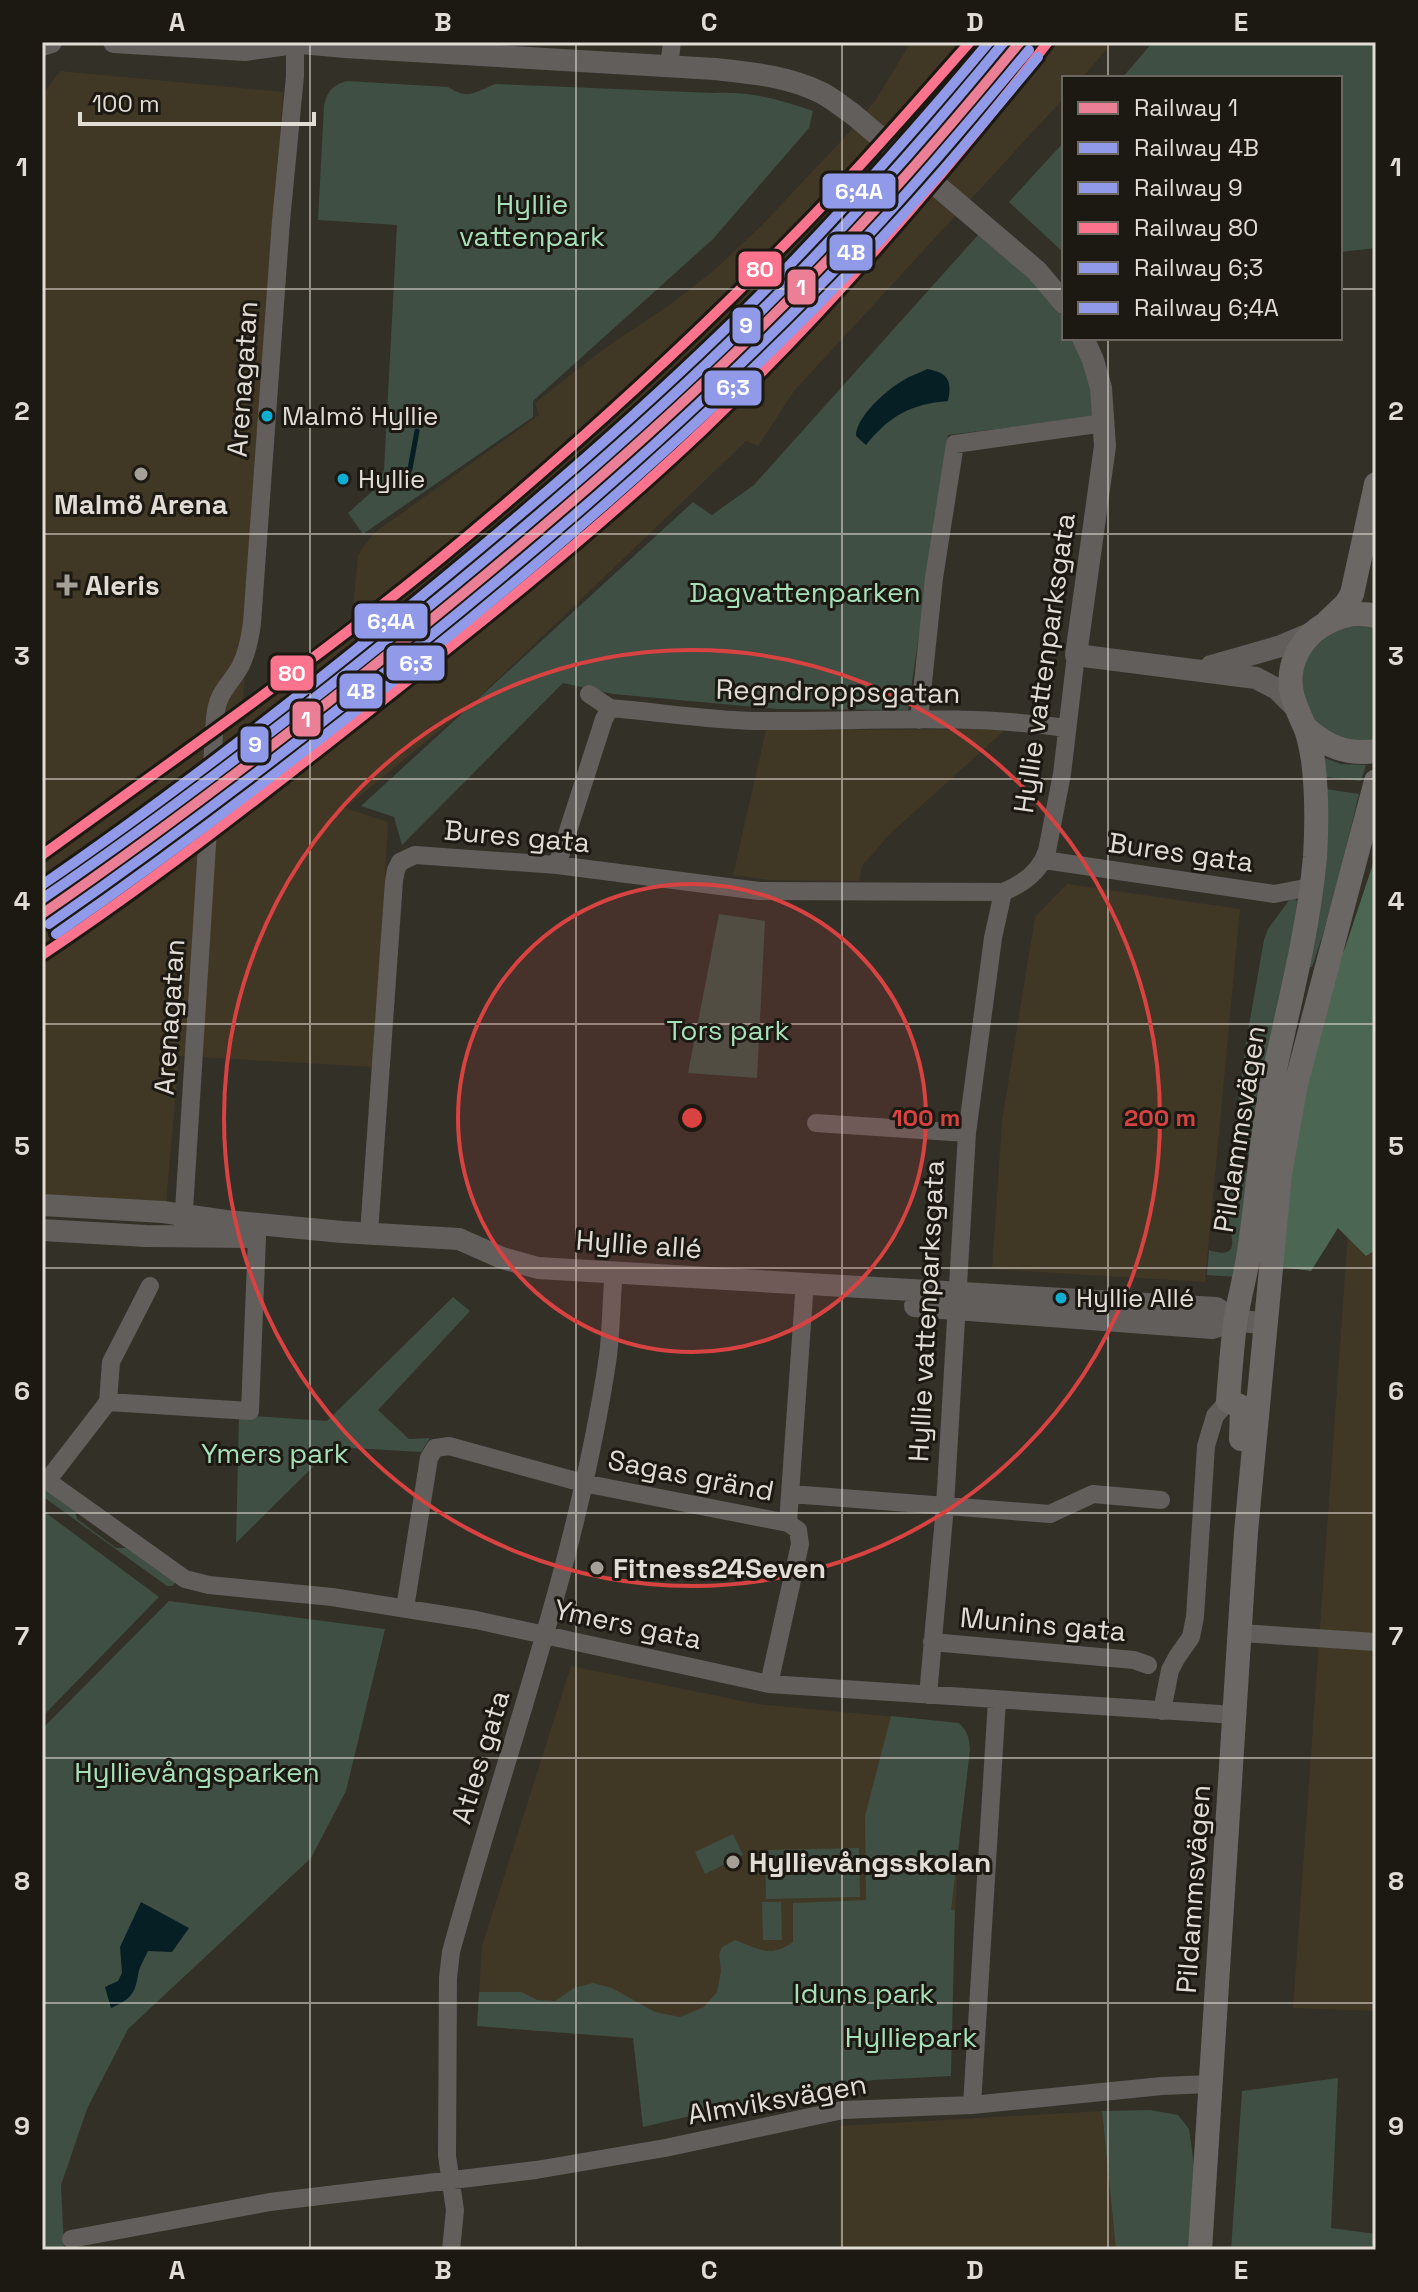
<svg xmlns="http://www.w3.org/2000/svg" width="1418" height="2292" viewBox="0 0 1418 2292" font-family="'Space Grotesk',sans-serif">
	<rect width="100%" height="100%" fill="#333028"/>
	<path fill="#413725" d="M911,42H1113L1082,78H1064V98L794,391L758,446L746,441L474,702L345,808L388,822L375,1067L179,1056L166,1204L42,1198V96L60,71L283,92L243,700L352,617L358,555L374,533L539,415L535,403L605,348L671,304L712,272L760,227L846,136L875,101Z
		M1006,729L890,834L862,866L859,881L769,880L733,875L766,730Z
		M1067,884L1240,909L1205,1282L992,1269L1002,1121L1035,917Z
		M1376,1079V2011L1293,2008L1349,1219Z
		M571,1666L757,1704L930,1720L966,1739L955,1910L904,1912L725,2046L477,2026L482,1946Z
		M1102,2111L1116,2250H840V2126Z"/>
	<path fill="#3f4f43" d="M1153,42H1376V248L1340,252V78H1122Z
		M347,81L448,87C469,100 473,93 495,84L713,93C748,91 780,99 813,111L809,128L713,239L533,401V417L363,534L348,513L376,488L384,470L397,225L318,220L324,106C327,92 332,85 347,81Z
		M1064,142V253L1009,202Z
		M978,235C1002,255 1051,291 1063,319C1065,325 1064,332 1064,338H1073C1086,362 1092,389 1094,417L948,435L908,710L778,709L613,694L563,683L402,845L394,817L361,806L693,502L712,515L754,485Z
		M1372,625L1376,627V739L1360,741L1336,737L1316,721L1309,713L1300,677L1308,653L1337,628Z
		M1322,757L1341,764L1366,765L1361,781L1325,777Z
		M1326,789L1359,794C1345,852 1332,910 1312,967H1309Z
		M1295,897L1297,902L1290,958L1251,1157L1240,1147L1234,1134L1246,1042L1264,940L1268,929L1290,899Z
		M719,914L765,921L757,1078L688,1073Z
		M1234,1159L1240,1160L1247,1174L1236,1277L1207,1275L1209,1250C1245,1262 1229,1231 1227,1215C1225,1199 1228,1180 1230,1164Z
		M453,1297L470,1311L378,1410L409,1439L430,1438L421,1452L333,1447L236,1543L239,1415L327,1421Z
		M42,1487L75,1511L77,1519L116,1548H126L176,1582L172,1586H167L42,1496Z
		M42,1510L159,1597L42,1717Z
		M169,1601L385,1629L346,1791L311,1858L128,2029L87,2109L61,2185L64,2250H42V1729Z
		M891,1716L959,1723C968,1732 969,1738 970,1750L951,1910H955L951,2076L874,2080L746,2103L643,2127L633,2038L477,2026L479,1992H522L537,2000L555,2001L574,1988L593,1983L612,1988L655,2012L680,2017L704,2007L717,1992L721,1971L719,1954L722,1947L735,1940C759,1949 770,1958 793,1942V1903L866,1900L865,1816Z
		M733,1834L743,1855L705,1874L695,1852Z
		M859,1848L860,1897L766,1899L765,1850Z
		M762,1902H781L782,1940H763Z
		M1338,2078L1331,2228L1376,2234V2250H1231L1242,2091Z
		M1150,2110L1178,2115L1189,2129L1194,2165L1189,2250H1116L1102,2111Z"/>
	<path fill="#4b6652" d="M1376,855V1250L1366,1256L1338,1228L1311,1271L1281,1267L1289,1175L1322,994L1345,948Z"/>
	<path fill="#051f24" d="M927,369C949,373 952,381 948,401C911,404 889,416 866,445L856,436C855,418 888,388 904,380C911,375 920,373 927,369Z
		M141,1902L189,1928L172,1952L148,1951C145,1958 139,1967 138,1975C135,1995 129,2000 111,2008L105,1987L118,1981L122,1973L120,1947Z"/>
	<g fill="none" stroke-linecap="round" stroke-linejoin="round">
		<path stroke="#051f24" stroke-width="5" d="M410,469L417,431"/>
		<path stroke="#615e5c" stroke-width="18" d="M669,66L672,42
			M589,694L610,708
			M919,720L934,578L955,444L1104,423
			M1044,860L1274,894L1310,887
			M557,865L604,719L610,708C658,712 707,720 755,721C859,722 964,713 1066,728
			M816,1123L967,1133
			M183,1226L215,718C218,691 227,689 240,667C247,654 250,638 252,623L281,221L295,76V43
			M369,1233L394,881L396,870L400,862L415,855L557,865L759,891L1003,892
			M108,1402L250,1411L257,1237
			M108,1402L111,1362L150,1286
			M42,1477L185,1579L209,1585L332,1597L476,1620L769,1684L1235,1715
			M47,1481L108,1402
			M791,1494L1050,1514L1093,1494L1161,1500
			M788,1523L804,1295
			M405,1608L429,1458L435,1448L449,1446L583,1483L788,1523L798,1530L800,1544L769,1684
			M1241,1633L1376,1642
			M932,1642L1134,1660L1148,1665
			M928,1695L945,1506L967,1133L993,938L1003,892C1023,884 1040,872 1047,851L1062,774L1076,655
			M1162,1711L1170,1670L1177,1657L1191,1637L1195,1617L1206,1446L1215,1416L1228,1401
			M972,2105L997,1700
			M71,2239L270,2202L536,2170L665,2148L843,2110L972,2105L1162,2086L1210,2084
			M451,2250L455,2210L447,2156L448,1978L451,1952C505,1754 578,1560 608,1356C611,1332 611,1308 613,1283"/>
		<path stroke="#615e5c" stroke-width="22" d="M114,42L245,50L295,43
			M290,42L345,47L715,69C752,73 788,76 822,93C833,99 844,108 854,115L1037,271L1064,303
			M42,45L51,42
			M1083,338L1093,360L1101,388L1105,446L1076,655L1256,678L1277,689L1294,706
			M1211,666L1281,646L1312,633
			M42,1205L163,1212L226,1221L342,1232L459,1239L502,1258L538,1268L1216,1308L1236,1320L1266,1324
			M42,1230L146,1236L252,1237
			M915,1306L1212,1328L1236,1320"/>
		<path stroke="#6b6765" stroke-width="24" d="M1328,621L1346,604L1352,594L1376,484
			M1305,727C1326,747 1347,755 1376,751
			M1241,1439L1242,1407L1228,1401C1230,1375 1232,1349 1235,1323C1239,1297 1247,1271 1250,1245C1258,1191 1261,1137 1272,1083C1288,1008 1308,934 1315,857C1317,825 1317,792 1313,760C1311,749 1309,735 1304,725C1295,705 1287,689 1292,667C1301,631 1340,607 1376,616
			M1200,2250L1246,1532L1280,1174L1296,1084L1376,781"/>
		<g stroke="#1c1913" stroke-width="16">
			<path id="rail-1" d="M42,914C167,828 288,735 406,640C571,507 730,367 873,212C924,157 972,100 1020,42"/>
		</g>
		<g stroke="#1c1913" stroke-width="16">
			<path id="rail-2" d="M49,924C174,837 295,745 414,649C579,516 738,376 882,220C933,165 981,107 1029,50"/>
		</g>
		<g stroke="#1c1913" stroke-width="16">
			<path id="rail-3" d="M42,899C162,817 277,729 390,638C528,526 663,411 788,284C864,207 935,126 1004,42"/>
		</g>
		<g stroke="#1c1913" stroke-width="16">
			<path id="rail-4" d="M42,855C176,758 312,663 441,558C567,454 689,343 803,226C861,167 915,104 970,42
				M42,955C147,885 246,808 345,730C467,634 589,538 702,431C828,311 941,179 1048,42"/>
		</g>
		<g stroke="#1c1913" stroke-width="16">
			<path id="rail-5" d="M56,934C181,847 303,754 422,658C587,525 747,384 891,228C942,173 990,115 1038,57"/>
		</g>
		<g stroke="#1c1913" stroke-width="16">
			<path id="rail-6" d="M42,885C160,804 273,717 384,627C521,516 656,401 780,275C853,200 922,122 989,42"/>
		</g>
		<use href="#rail-1" stroke="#ea7f96" stroke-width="10"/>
		<use href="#rail-2" stroke="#919ae8" stroke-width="10"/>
		<use href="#rail-3" stroke="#919ae8" stroke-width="10"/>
		<use href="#rail-4" stroke="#fc738d" stroke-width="10"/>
		<use href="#rail-5" stroke="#919ae8" stroke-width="10"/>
		<use href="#rail-6" stroke="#919ae8" stroke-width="10"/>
	</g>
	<path fill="none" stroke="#e1dcd4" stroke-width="2" stroke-opacity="0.55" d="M310,42V2250M576,42V2250M842,42V2250M1108,42V78M42,289H1064M1340,289H1376M1108,338V2250M42,534H1376M42,779H1376M42,1024H1376M42,1268H1376M42,1513H1376M42,1758H1376M42,2003H1376"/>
	<circle cx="692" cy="1118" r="234" fill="#d84342" fill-opacity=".12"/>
	<g fill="none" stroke="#d84342" stroke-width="4">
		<circle cx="692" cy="1118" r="234"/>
		<circle cx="692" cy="1118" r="468"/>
	</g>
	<g fill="#0dafd3" stroke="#1c1913" stroke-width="3">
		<circle cx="267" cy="416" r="7"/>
		<circle cx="343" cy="479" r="7"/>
		<circle cx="1061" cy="1298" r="7"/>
	</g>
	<g fill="#a4a098" stroke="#1c1913" stroke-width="3">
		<circle cx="141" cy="474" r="8"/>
		<path d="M63 573h8v8h8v8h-8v8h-8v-8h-8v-8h8z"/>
		<circle cx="597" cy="1568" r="8"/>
		<circle cx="733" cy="1862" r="8"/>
	</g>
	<g text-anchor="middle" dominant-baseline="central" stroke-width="6" stroke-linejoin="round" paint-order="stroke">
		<g font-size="26" fill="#e1dcd4" stroke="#1c1913" text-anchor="start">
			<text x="282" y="416">Malmö Hyllie</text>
			<text x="358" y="479">Hyllie</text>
			<text x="1076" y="1298">Hyllie Allé</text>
		</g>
		<g font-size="28" fill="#a6dfb8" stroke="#1c1913">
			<text x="532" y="204">Hyllie<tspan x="532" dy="32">vattenpark</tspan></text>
			<text x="805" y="592">Dagvattenparken</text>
			<text x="728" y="1030">Tors park</text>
			<text x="275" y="1453">Ymers park</text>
			<text x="197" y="1772">Hyllievångsparken</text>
			<text x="864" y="1993">Iduns park</text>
			<text x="911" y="2037">Hylliepark</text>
		</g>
		<g font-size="28" fill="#e1dcd4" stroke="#1c1913">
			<text transform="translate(242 379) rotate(-86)">Arenagatan</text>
			<text transform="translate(1044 663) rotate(-82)">Hyllie vattenparksgata</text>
			<text transform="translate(838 691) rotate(1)">Regndroppsgatan</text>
			<text transform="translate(517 836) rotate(5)">Bures gata</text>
			<text transform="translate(1181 852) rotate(8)">Bures gata</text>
			<text transform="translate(169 1017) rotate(-86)">Arenagatan</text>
			<text transform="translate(1239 1129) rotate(-81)">Pildammsvägen</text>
			<text transform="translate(639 1244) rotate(4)">Hyllie allé</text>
			<text transform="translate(926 1311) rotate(-87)">Hyllie vattenparksgata</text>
			<text transform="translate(691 1475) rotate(11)">Sagas gränd</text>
			<text transform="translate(628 1624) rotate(12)">Ymers gata</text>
			<text transform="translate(1043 1624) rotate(5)">Munins gata</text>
			<text transform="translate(480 1757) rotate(-73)">Atles gata</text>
			<text transform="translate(1193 1889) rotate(-86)">Pildammsvägen</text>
			<text transform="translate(777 2099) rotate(-10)">Almviksvägen</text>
		</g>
		<g font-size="28" font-weight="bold" fill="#e1dcd4" stroke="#1c1913" text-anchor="start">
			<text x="141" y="504" text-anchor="middle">Malmö Arena</text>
			<text x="85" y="585">Aleris</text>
			<text x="613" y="1568">Fitness24Seven</text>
			<text x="749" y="1862">Hyllievångsskolan</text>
		</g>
	</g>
	<circle cx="692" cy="1118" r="12" fill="#d84342" stroke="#1c1913" stroke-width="4"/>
	<g font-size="24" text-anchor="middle" font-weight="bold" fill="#d84342" stroke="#1c1913" stroke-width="6" stroke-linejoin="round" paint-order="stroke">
		<text x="926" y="1126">100 m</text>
		<text x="1160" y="1126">200 m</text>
	</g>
	<g stroke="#1c1913" stroke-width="3">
		<rect x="821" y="172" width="76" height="38" rx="8" fill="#919ae8"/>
		<rect x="828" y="233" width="46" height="39" rx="8" fill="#919ae8"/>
		<rect x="737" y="250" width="46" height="38" rx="8" fill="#fc738d"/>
		<rect x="786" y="268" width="31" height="38" rx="8" fill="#ea7f96"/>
		<rect x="731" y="306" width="31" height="39" rx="8" fill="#919ae8"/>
		<rect x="703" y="369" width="60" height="38" rx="8" fill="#919ae8"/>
		<rect x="353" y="602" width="76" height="38" rx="8" fill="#919ae8"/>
		<rect x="385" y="644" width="61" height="38" rx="8" fill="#919ae8"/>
		<rect x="269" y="654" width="46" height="38" rx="8" fill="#fc738d"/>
		<rect x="338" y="672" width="46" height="38" rx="8" fill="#919ae8"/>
		<rect x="291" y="700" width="31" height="38" rx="8" fill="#ea7f96"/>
		<rect x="239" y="725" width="31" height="39" rx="8" fill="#919ae8"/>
	</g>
	<g font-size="22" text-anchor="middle" font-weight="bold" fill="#fff">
		<text x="859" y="199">6;4A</text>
		<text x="851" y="260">4B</text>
		<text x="760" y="277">80</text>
		<text x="801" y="295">1</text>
		<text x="746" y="333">9</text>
		<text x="733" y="395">6;3</text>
		<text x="391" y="629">6;4A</text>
		<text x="416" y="671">6;3</text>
		<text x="292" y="681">80</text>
		<text x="361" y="699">4B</text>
		<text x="306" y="727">1</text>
		<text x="255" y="752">9</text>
	</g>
	<rect width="1418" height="2292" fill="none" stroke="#1c1913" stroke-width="88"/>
	<rect x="1062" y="76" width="280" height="264" fill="#1c1913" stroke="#6b6760" stroke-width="2"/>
	<rect x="1078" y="102" width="40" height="12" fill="#ea7f96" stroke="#6b6760" stroke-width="2"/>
	<text x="1134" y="116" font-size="24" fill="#e1dcd4">Railway 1</text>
	<rect x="1078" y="142" width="40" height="12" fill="#919ae8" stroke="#6b6760" stroke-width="2"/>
	<text x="1134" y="156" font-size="24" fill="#e1dcd4">Railway 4B</text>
	<rect x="1078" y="182" width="40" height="12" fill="#919ae8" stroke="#6b6760" stroke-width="2"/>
	<text x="1134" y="196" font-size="24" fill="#e1dcd4">Railway 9</text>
	<rect x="1078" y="222" width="40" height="12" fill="#fc738d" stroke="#6b6760" stroke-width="2"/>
	<text x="1134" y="236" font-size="24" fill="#e1dcd4">Railway 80</text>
	<rect x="1078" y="262" width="40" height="12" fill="#919ae8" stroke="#6b6760" stroke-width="2"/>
	<text x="1134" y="276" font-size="24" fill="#e1dcd4">Railway 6;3</text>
	<rect x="1078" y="302" width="40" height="12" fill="#919ae8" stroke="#6b6760" stroke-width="2"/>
	<text x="1134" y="316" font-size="24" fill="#e1dcd4">Railway 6;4A</text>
	<path d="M80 112v12h234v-12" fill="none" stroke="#e1dcd4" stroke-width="4"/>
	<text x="92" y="112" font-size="24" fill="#e1dcd4" stroke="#1c1913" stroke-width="6" paint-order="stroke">100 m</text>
	<rect x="44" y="44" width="1330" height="2204" fill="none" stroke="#e1dcd4" stroke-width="3"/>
	<g font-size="26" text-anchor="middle" font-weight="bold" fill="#e1dcd4">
		<text x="177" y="31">A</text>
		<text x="443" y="31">B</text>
		<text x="709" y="31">C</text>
		<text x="975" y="31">D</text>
		<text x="1241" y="31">E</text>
		<text x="22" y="176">1</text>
		<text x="1396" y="176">1</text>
		<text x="22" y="420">2</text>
		<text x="1396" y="420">2</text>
		<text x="22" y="665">3</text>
		<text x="1396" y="665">3</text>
		<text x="22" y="910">4</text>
		<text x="1396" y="910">4</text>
		<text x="22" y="1155">5</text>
		<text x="1396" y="1155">5</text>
		<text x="22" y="1400">6</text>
		<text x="1396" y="1400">6</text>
		<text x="22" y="1645">7</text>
		<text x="1396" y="1645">7</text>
		<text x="22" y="1890">8</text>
		<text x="1396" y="1890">8</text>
		<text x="22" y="2135">9</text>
		<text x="1396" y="2135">9</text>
		<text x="177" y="2279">A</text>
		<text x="443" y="2279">B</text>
		<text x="709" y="2279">C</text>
		<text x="975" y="2279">D</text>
		<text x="1241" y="2279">E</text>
	</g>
</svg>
